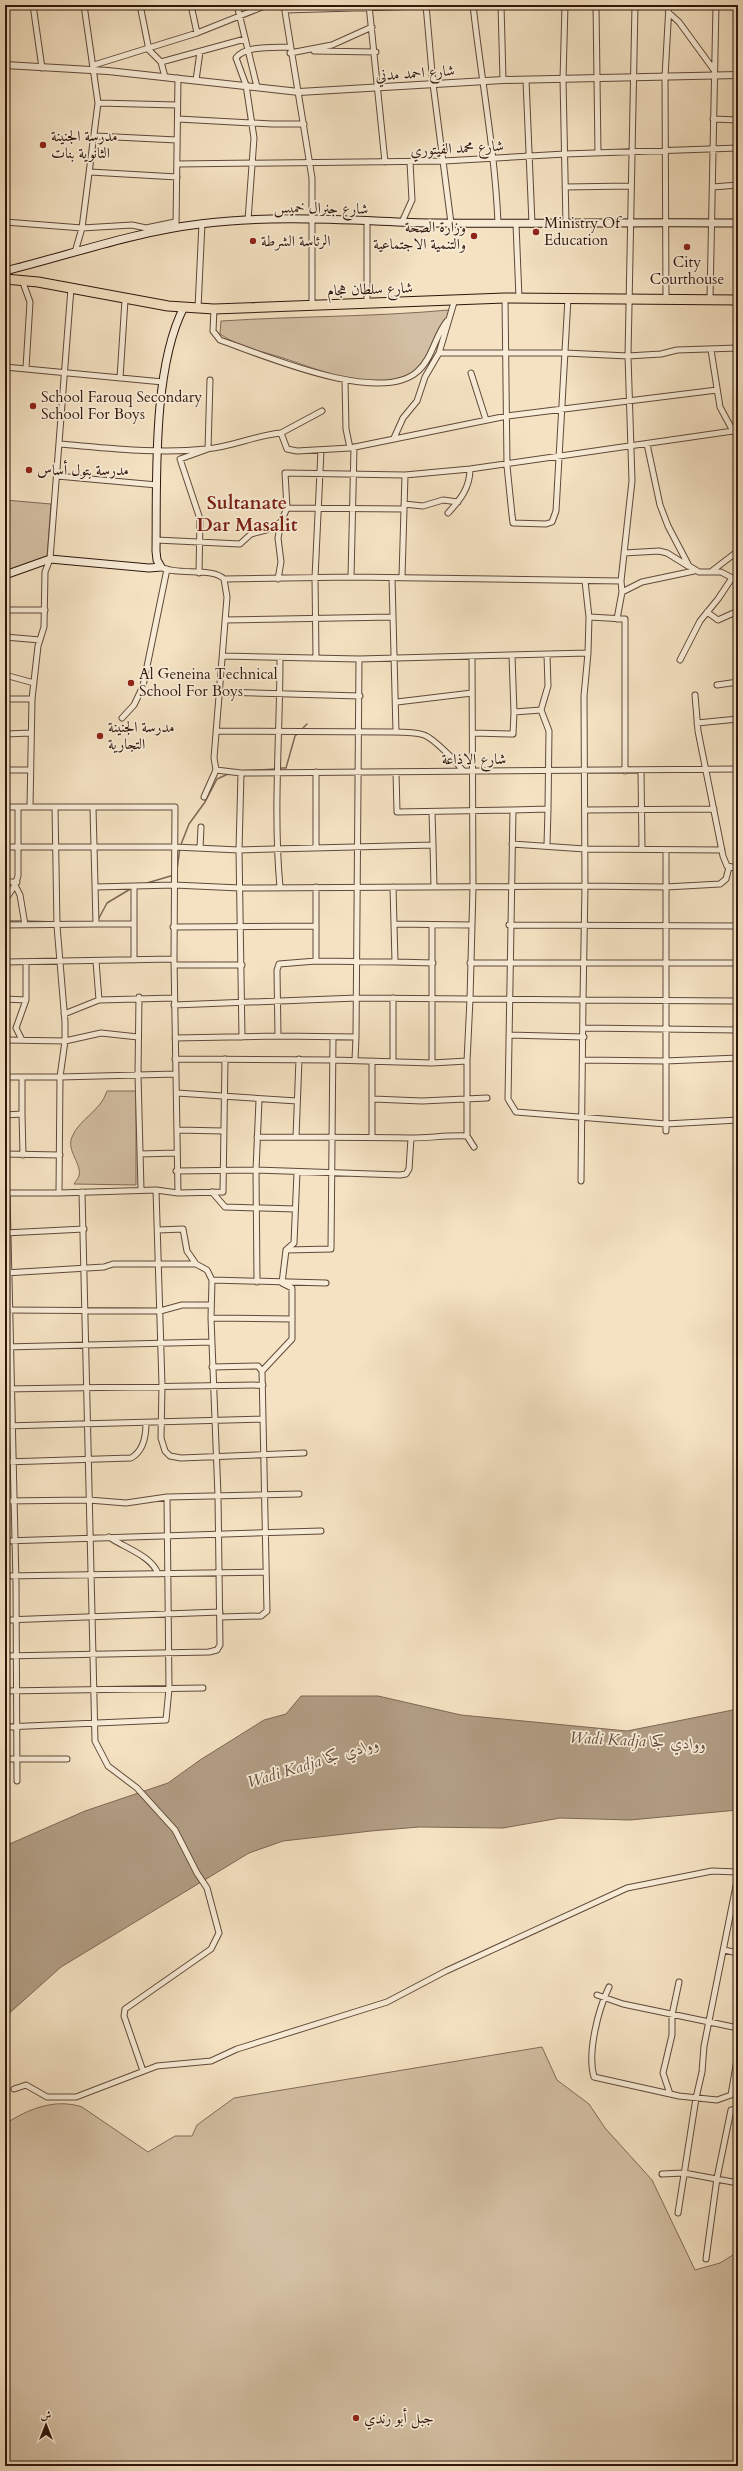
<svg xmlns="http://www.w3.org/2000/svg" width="743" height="2471" viewBox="0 0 743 2471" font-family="Cardo,Amiri,serif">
	<rect width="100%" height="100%" fill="#f4e2c2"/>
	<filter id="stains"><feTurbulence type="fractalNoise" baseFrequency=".005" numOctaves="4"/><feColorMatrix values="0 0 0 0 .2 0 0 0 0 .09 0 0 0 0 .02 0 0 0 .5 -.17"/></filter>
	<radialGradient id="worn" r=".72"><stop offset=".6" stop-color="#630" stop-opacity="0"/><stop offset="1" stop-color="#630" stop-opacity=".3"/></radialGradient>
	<path fill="#d3bfa3" stroke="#816a58" d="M449,310L448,318L420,367C386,399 323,371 286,359C265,352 238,347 220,334L221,321C297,316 373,317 449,310Z
		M5,500L51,504L47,558L5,572Z
		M107,1091H136V1185L74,1184C75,1182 78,1179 79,1176C82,1163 66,1151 72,1137C79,1119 101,1111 107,1091Z
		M542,2047L557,2080L589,2104L605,2128L652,2180L695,2270L720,2263L738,2252V2466H5V2124C28,2109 55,2098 82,2107L148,2152L175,2136H192L197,2125L234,2098Z"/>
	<path fill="#b19d84" stroke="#7d6754" d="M301,1696H378L461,1715L627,1731L738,1709V1810L630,1820L560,1818L503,1828L419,1827L371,1831L283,1841L249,1853L61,1967L5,2017V1846L85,1811L168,1783L200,1760L264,1720L286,1714Z"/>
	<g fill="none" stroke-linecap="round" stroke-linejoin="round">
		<path stroke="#7d6754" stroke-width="1.5" d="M301,730L307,724
			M280,768H286L295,736L299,733
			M238,771L276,769
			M177,870L180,847L189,824L205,802L217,779L228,774
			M147,883L174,875
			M98,920L107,903L132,888
			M5,921H23
			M26,921L55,922"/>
		<g stroke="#60493a" stroke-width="7">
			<path id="minor" d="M33,5L42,68
				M140,5L149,50L161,62L165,77
				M191,5L197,33
				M237,5L257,87
				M284,5L312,178V305
				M369,5L385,162
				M426,5L433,84L451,223
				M473,5C481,78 495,150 498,223
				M501,5L503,80
				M565,5L563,79L566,224
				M596,5L598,153
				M285,10L457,5
				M669,13L679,22L714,70
				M314,51L376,52
				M290,53L332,45L372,27
				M161,62L245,39
				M94,65L197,33L267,5
				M196,80L200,52
				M526,80L532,224
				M98,103L177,105
				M178,119L272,124H304
				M713,119L738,120
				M95,136L177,140
				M177,164L444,161L565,154L738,148
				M90,172L177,177
				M565,187L631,186
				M713,187L738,185
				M248,220L254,138L246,85L236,58C245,45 275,48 290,47
				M5,222L82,228L132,225L146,228L175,222
				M402,222L412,200L410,162
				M516,224L519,298
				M176,225L178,78
				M75,252L82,228L98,103L84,5
				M22,280L30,302L26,368
				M505,298L507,466L512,515L513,523L546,524L552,522L556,511L568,298
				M455,299L439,353H565L628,356L661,354L677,350L738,348
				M666,299L665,77L669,5
				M710,299L716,5
				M367,303V222
				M198,308L202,223
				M214,309L213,331L220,340C263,355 381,406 418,371C432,359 435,336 447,321
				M711,350L720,407L733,431
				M5,367L163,382
				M471,373L486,420
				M120,378L125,300
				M345,381L346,429L350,448
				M281,433L322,411
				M394,438L403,418L417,401L425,377L439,353
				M59,444C108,448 157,454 206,449C232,447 256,435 281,433L287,449L297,451L350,448L507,416L717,390
				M647,444L660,505L668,526L689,566L699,572H721L738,581
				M57,476L157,485
				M404,504L423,506L443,500L458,502
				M287,508L404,509
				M448,513C460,500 470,488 470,469
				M156,540L240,544L251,534L266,530L281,522
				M624,553L659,551L667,553L688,566
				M161,567C177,576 213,567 224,579L351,577L621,581L622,592L617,619
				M712,571L738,551
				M199,573L200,519L180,459L208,449L210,380
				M351,577L354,447
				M402,577L405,475
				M392,578L396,732
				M224,579L227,597L214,758L216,770L241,773L738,769
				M278,579L281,562L278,538L281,522L287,508L285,473L405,475L470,469L733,431L738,436
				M621,581L632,481L628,356L635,5
				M622,592L642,582L694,571
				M5,610H45
				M707,612L718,620L738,611
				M589,617L625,619V771
				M225,620L393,617
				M5,637L40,640
				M223,656L359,659L588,653L589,617L585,581
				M512,656L514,712
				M280,658C280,734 273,811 280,887
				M316,658L315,578L321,450
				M680,660L700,621L718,599L732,578
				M5,675L34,683
				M717,685L738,682
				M220,692L360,696
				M695,695L698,731L723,856L727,866L738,868
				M5,699H32
				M397,702L472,693
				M122,718L134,705L143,686L167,569
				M697,723L738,719
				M216,731L393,732C402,732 415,732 424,735C433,738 457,762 463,771
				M473,733L513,734L514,712L541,710
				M5,734L31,733
				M5,770H30
				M641,771L642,849
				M316,772V848
				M396,772L397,812L513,810L508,1099L516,1112L666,1124L738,1120
				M241,773L239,850L242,1037
				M204,797L216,770
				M5,807H175L174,959L5,962
				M30,807L32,699L38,646L44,627L45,572L50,559L71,288
				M93,808L96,924H134V960
				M513,810L548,809L549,731L541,710L548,686L547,655
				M586,810L714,809
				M432,812L433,845
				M512,844L585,849L722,850
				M547,845L548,809
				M5,847H175L239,850L433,845L434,887
				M200,848L201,827
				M5,882H17
				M15,885L20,895L25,925
				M95,887L174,885L240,888L585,886L584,696L588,653
				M134,887V924
				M316,887V961
				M5,900L15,885L18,876V807
				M394,924L472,925
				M5,925L96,924
				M509,925L738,926
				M173,927L316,926
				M174,959L178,1193
				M96,961L99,1000
				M395,962L433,963
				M470,963H738
				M174,965H242
				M139,997L138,1075L141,1190
				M393,998V1061
				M5,999L26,1000L16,1028L22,1040
				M26,1000V962
				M174,1005L357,998L470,999L473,887L472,656
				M64,1014L99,1000L174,998
				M584,1028L738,1030
				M509,1035L584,1037
				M278,1036L277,970L279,964L316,961L395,962L393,887
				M175,1038L278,1036L356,1037L359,659
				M5,1040L65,1041L101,1033L138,1037
				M175,1059L333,1060L432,1063L467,1061L470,999L583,1000L585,886L666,887L720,884L726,879L729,867
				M355,1060L356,1037
				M583,1060L665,1061L738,1058
				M432,1063V925
				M5,1077H60L65,1041V1022L57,926L55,807
				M177,1093L297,1101
				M373,1099L422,1101L487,1098
				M22,1114L23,1155
				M5,1115L22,1114V1077
				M177,1130L223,1131
				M666,1131V850
				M467,1136V1061
				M257,1137C308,1137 359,1137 410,1138C430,1138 447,1135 467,1136L474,1147
				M296,1137L299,1059
				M372,1137V1061
				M5,1154L60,1155
				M140,1154L177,1153
				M176,1171L256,1170L400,1175L406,1174L409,1169L411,1138
				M581,1181L583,1000L738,1001
				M156,1190L162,1385L161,1438L165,1451L170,1456L181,1458L304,1453
				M82,1192L95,1741L108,1766L137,1788L175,1830L197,1873L207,1888L219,1933L211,1949L125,2009L124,2016L143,2071
				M212,1192L225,1207L295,1209
				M5,1193H59L60,1077L176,1074
				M7,1193L16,1583L17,1781
				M59,1193L156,1190L178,1193L223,1192L225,1059
				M5,1233L84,1229
				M286,1250L331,1249L333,1037
				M5,1273L104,1267L113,1264H196
				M212,1280L326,1283
				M257,1282L256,1170L259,1100
				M5,1310L160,1311L182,1305H211
				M211,1318L292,1319
				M5,1347L212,1342
				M212,1367L258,1366L262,1371L267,1611L261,1616L220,1617
				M262,1371L292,1339V1288L282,1283L286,1250L294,1243L297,1172
				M5,1389L263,1385
				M5,1426L263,1419
				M5,1462L131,1458C144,1451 146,1436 146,1423
				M5,1501L89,1500L126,1503L167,1497L299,1494
				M109,1537C125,1548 152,1556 158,1574
				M5,1541L321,1531
				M5,1576L266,1572
				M5,1620L220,1612
				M5,1656L209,1652L217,1650L220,1645L218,1496L211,1318L212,1280L207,1270L196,1264L187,1251L183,1229L158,1230
				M5,1691L203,1688
				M5,1727L166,1720L169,1689L167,1497
				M5,1759H67
				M724,1950L738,1953
				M609,1987C598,2010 587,2053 594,2077L679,2096L717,2100L731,2095L738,2054
				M597,1995L623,2004L738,2028
				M14,2089L26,2085L47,2097H76L157,2066L211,2061L237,2049L387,2002L446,1971L627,1888L712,1871L738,1872
				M670,2094L663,2073L672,2035V2015L679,1982
				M662,2174L684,2173L738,2183
				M678,2213L696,2098L702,2072L704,2046L738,1876
				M706,2259L717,2178L731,2110L738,2109"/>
		</g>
		<g stroke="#60493a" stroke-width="8">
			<path id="tertiary" d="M5,65L108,71L299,92L503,80L738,75"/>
		</g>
		<g stroke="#2f160d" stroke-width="9">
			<path id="secondary" d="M5,271C70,255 133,232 200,224C277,214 356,221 433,223C535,224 636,222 738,223
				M161,567L157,560L156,551C157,481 152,369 184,307
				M5,575L50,559L149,568L161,567"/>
		</g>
		<g stroke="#2f160d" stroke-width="11">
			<path id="trunk" d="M5,279L38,282L168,306L214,309L505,298L738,300"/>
		</g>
		<use href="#minor" stroke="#f8ecd7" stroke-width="5"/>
		<use href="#tertiary" stroke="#f8ecd7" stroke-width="6"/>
		<use href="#secondary" stroke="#f8ecd7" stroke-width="7"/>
		<use href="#trunk" stroke="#f4e2c2" stroke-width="9"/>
	</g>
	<g fill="#8f2418" stroke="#f8ecd7" stroke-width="1.5">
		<circle cx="43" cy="145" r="4"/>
		<circle cx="536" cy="232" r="4"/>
		<circle cx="474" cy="236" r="4"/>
		<circle cx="253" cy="241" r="4"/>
		<circle cx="687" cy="247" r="4"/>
		<circle cx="33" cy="406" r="4"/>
		<circle cx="29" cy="470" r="4"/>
		<circle cx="131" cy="683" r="4"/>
		<circle cx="100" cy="736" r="4"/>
		<circle cx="356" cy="2418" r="4"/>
	</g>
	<g text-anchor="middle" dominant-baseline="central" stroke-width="3.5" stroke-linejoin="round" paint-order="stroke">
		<g font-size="15" fill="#2f160d" stroke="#f8ecd7">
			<text transform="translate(415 73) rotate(-4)">شارع احمد مدني</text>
			<text transform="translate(457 148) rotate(-3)">شارع محمد الفيتوري</text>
			<text transform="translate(321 208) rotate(1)">شارع جنرال خميس</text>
			<text transform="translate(370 289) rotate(-2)">شارع سلطان هجام</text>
			<text x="474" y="759">شارع الاذاعة</text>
		</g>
		<g font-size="15" fill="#2f160d" stroke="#f8ecd7" text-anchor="start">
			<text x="51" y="136">مدرسة الجنينة<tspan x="51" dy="17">الثانوية بنات</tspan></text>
			<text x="544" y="223">Ministry Of<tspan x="544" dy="17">Education</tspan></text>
			<text x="466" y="227" text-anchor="end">وزارة الصحة<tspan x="466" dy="17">والتنمية الاجتماعية</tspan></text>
			<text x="261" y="241">الرئاسة الشرطة</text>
			<text x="687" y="262" text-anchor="middle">City<tspan x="687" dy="17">Courthouse</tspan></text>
			<text x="41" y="397">School Farouq Secondary<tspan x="41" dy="17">School For Boys</tspan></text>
			<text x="37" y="470">مدرسة بتول أساس</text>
			<text x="139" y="674">Al Geneina Technical<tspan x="139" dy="17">School For Boys</tspan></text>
			<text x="108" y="727">مدرسة الجنينة<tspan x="108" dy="17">التجارية</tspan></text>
			<text x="364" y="2418">جبل أبو رندي</text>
		</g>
		<g font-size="16" font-style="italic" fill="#634c3d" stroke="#f8ecd7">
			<text transform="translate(638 1741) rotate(3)">Wadi Kadja ووادي كجا</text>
			<text transform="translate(313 1763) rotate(-17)">Wadi Kadja ووادي كجا</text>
		</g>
		<g font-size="19" font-weight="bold" fill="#7a1f14" stroke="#f8ecd7">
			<text x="247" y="503">Sultanate<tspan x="247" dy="22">Dar Masalit</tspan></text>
		</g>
	</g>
	<rect width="743" height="2471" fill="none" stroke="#f4e2c2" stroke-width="20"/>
	<rect x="6" y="6" width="731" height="2459" fill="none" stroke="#2f160d" stroke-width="2"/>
	<rect x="10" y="10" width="723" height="2451" fill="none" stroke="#2f160d"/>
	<g transform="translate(46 2425)" stroke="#f8ecd7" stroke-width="3" paint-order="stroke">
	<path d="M0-3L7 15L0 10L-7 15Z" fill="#2f160d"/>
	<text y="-6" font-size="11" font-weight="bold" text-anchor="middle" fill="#2f160d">ش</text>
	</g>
	<rect width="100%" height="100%" filter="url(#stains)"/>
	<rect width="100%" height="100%" fill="url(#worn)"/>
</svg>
